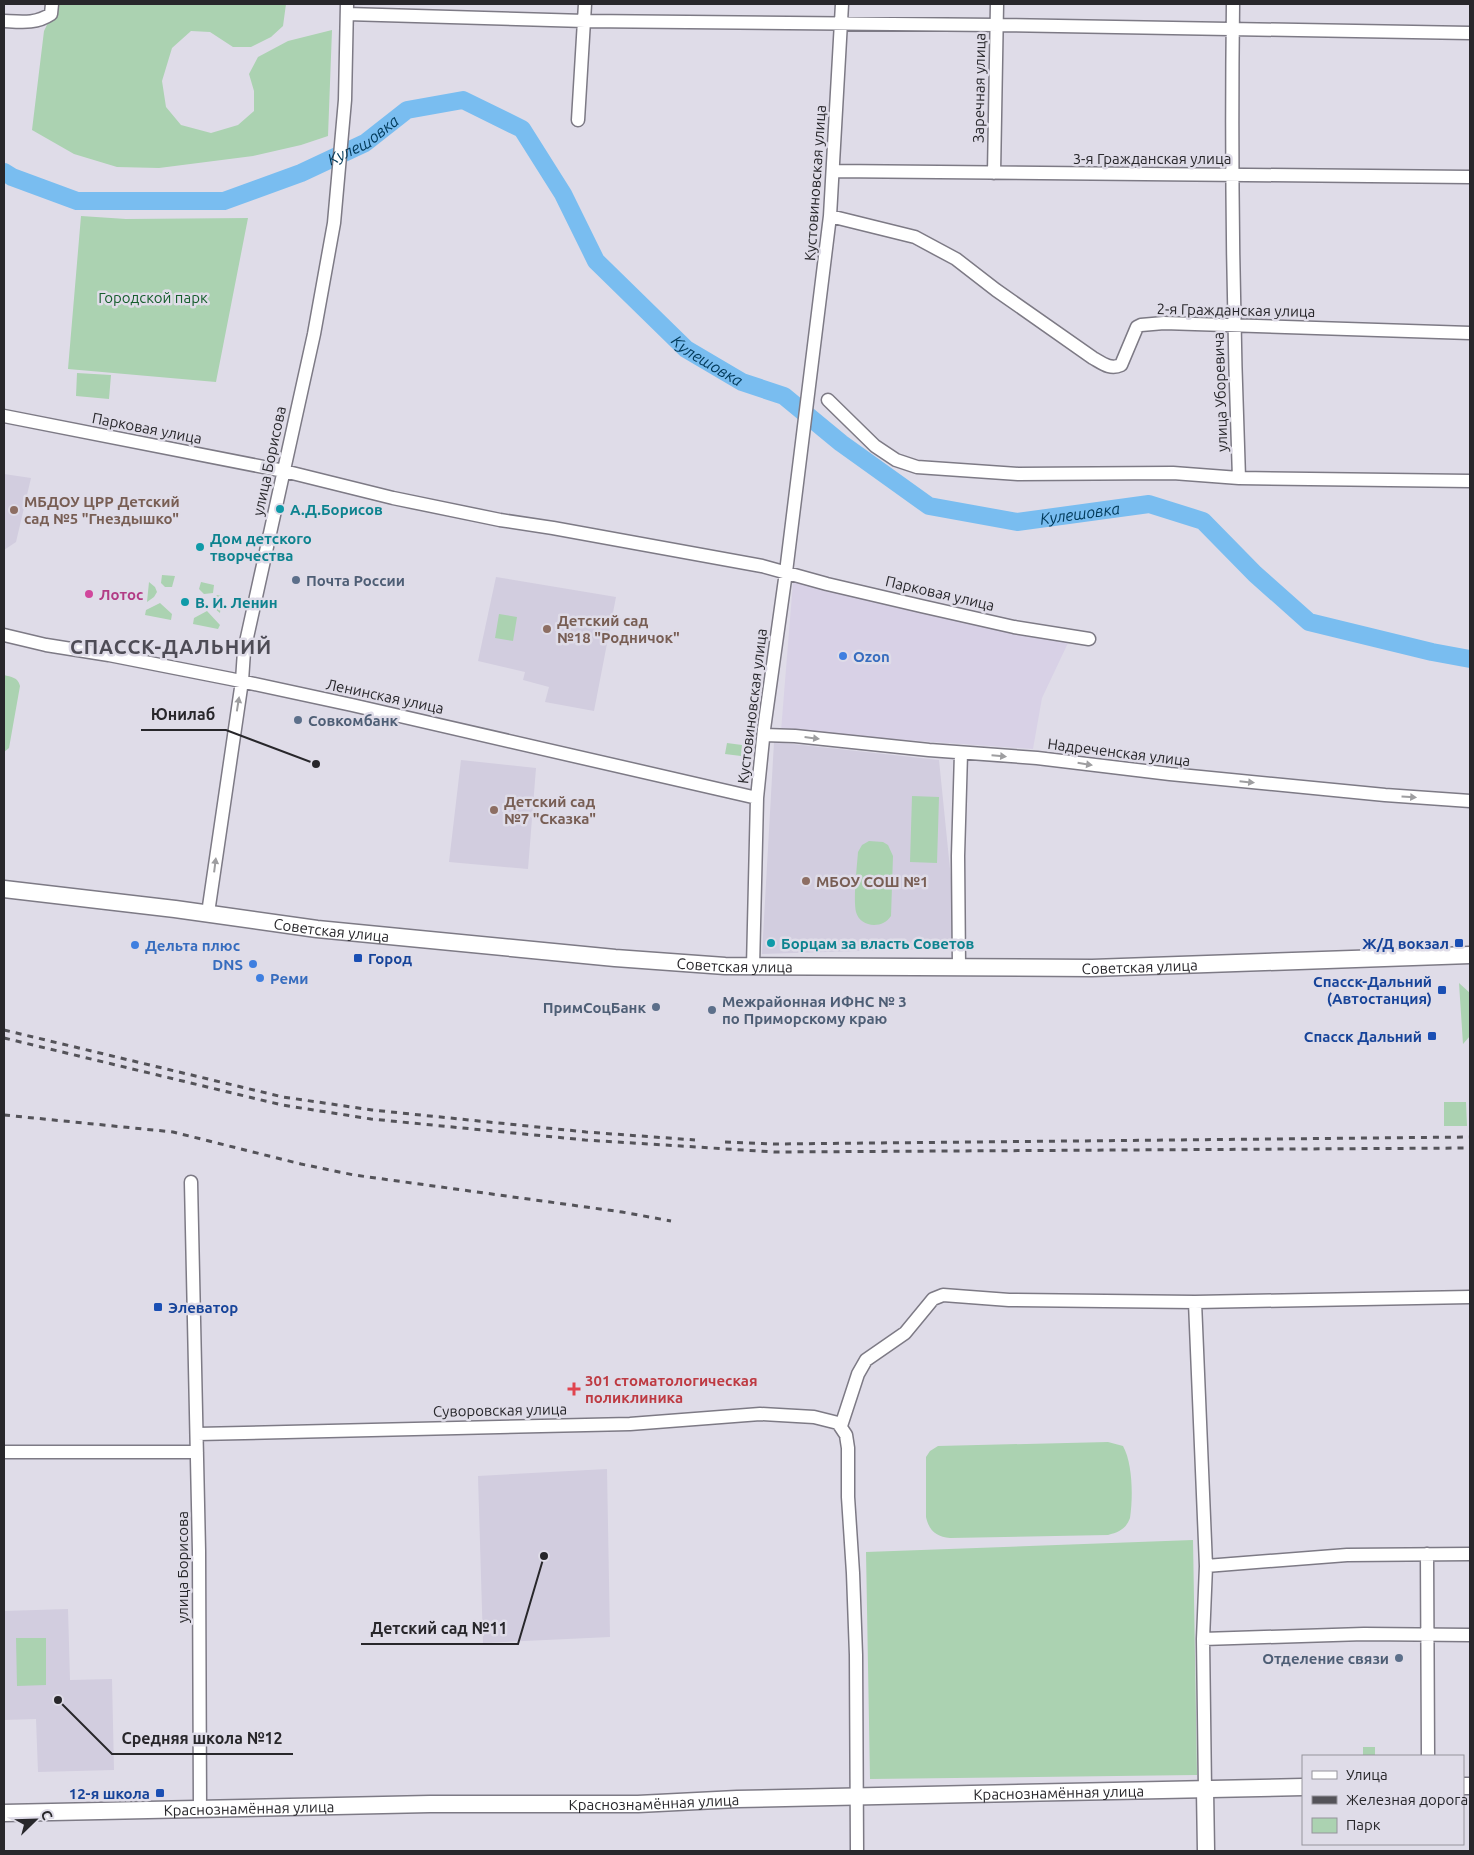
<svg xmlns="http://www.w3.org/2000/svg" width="1474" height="1855" viewBox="0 0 1474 1855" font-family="Ubuntu,sans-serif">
	<rect width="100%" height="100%" fill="#dfdce8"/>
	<path fill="#d2cddf" d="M4,474L31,478L16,542L4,550Z
		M496,577L616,597L594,711L545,702L549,687L523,680L525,672L478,661Z
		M774,742L939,760L958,948L762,954Z
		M461,760L536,768L528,869L449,862Z
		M607,1469L610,1637L483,1643L478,1476Z
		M68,1609L70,1680L112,1679L114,1770L38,1772L36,1719L4,1720V1611Z"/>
	<path fill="#d8d1e6" d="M793,582L1068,643L1042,698L1033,749L781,731Z"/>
	<path fill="#abd2b1" d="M57,4H286L283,26L271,37L251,47H233L210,32L191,31L172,48L162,81L166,107L181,125L211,133L238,125L254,111V91L249,74L258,57L288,41L332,30L328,136L301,145L253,156L159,168L117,167L74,154L32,130L44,31Z
		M81,216L126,219L248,218L216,382L68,369Z
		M77,373L111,375L109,399L76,396Z
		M162,575L175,576L172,587H165L161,583Z
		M149,582L155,587L157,592L154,597L147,602Z
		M201,582L214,585L213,593L204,594L199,589Z
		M217,595L222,596L220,613L214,608L211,602Z
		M160,603L172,614L171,620L145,615L146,610Z
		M207,611L220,625L218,629L193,624L194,618Z
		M499,614L517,617L513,641L495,638Z
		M4,675C11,677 18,677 20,686L9,748L4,752Z
		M727,743L742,745L741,756L725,754Z
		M912,796L939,797L937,863L910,862Z
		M869,841L883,842L888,845L893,856L891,916C887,922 881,925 874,925C866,925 858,920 856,912C853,899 857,867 858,852L862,845Z
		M1459,983L1470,993V1036L1463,1044Z
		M1444,1102H1466L1467,1126H1444Z
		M1108,1442L1123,1446C1133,1464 1133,1498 1130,1518C1126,1529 1119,1532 1108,1535L950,1538C937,1537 929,1531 926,1517V1457L930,1451L938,1446Z
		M1193,1540L1197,1775L870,1779L866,1552Z
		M16,1638H46V1685L17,1686Z
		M1363,1747H1375V1756H1363Z"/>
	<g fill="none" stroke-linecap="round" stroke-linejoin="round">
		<path stroke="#79bdf0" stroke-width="18" id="s1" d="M4,172L12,177L77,201H224L301,173L365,143L407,110L463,100L522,129L563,194L596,261L686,349L742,382L784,396L841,443L929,506L1017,522L1149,504L1203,521L1255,574L1309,622L1432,652L1470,659"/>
		<g stroke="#7d7a85" stroke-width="15">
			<path id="minor" d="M1233,4C1231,162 1233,320 1239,478
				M347,14L585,21L997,25L1470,33
				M4,21C22,22 36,24 51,14L52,4
				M578,120L585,4
				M833,171L1470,177
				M994,173L997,4
				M830,216L915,237L956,259L996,290L1093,358C1102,363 1110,370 1121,365L1137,327L1141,325L1164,323L1470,333
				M828,400L875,446L896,460L917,467L1018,474L1173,473L1239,478L1470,481
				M4,416L284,471L393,498L500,520L553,528L762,566L827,584L921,606L1014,627L1089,639
				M4,635L46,645L109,655L231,679L352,705L757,798
				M764,735L795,736L929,750L1037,758L1170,774L1385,795L1470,801
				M208,913L242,681L244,651L314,334L334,223L345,100L347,4
				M753,967L757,798L764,729L786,572L830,216L842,4
				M959,967L958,856L961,753
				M191,1182L199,1551L200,1810
				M1195,1302L1206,1566
				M841,1426L858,1374L866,1360L905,1333L933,1299L943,1295L1009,1300L1195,1302L1470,1297
				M197,1434L630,1424L760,1414L814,1417L838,1423L846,1435L848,1448V1497L853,1573L856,1655L857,1851
				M4,1452H197
				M1427,1554L1428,1756
				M1203,1639L1364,1634L1470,1635
				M1205,1790L1203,1639L1206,1566L1347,1555L1470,1554"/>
		</g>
		<g stroke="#7d7a85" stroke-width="19">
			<g id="major">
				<path id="s2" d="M4,889L175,909L317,929L615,958L725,966L1092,968L1470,955"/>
				<path d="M1463,1786H1470"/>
				<path d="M1205,1790L1206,1851"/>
				<path id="s3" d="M4,1813L430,1804H638L737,1799L1303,1787"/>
			</g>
		</g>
		<use href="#minor" stroke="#fff" stroke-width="12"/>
		<use href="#major" stroke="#fff" stroke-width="16"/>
		<path stroke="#545359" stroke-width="3" stroke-dasharray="6 6" stroke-linecap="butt" d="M4,1030L283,1097L372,1110L586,1132L695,1140
			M4,1038L282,1105L371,1119L585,1140L775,1152L1470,1148
			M4,1115L173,1132L301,1164L354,1175L622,1212L671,1221
			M725,1142L775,1144L1470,1137"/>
	</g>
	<defs><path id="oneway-solid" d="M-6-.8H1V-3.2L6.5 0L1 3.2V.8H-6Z" transform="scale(1.25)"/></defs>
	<g fill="#9e9ea0">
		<use href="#oneway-solid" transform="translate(238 704) rotate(-81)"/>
		<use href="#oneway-solid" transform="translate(812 738) rotate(7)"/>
		<use href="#oneway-solid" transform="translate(999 756) rotate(5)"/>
		<use href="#oneway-solid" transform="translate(1085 764) rotate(9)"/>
		<use href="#oneway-solid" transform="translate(1247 782) rotate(6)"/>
		<use href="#oneway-solid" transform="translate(1409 797) rotate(4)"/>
		<use href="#oneway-solid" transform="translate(215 865) rotate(-83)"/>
	</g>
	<g fill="#0f9aa8" stroke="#dfdce8" stroke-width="2">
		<circle cx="280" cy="509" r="5"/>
		<circle cx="200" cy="547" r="5"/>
		<circle cx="185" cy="602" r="5"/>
		<circle cx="771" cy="943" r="5"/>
	</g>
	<g fill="#8d6e63" stroke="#dfdce8" stroke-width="2">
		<circle cx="14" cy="510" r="5"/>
		<circle cx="547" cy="629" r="5"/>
		<circle cx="494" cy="810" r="5"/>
		<circle cx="806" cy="881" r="5"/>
	</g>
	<g fill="#5c6f8a" stroke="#dfdce8" stroke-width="2">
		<circle cx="296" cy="580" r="5"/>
		<circle cx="298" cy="720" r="5"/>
		<circle cx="656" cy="1007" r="5"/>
		<circle cx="712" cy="1010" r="5"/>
		<circle cx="1399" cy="1658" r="5"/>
	</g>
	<circle fill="#d1479c" stroke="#dfdce8" stroke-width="2" cx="89" cy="594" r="5"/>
	<g fill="#3f7fe0" stroke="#dfdce8" stroke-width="2">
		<circle cx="843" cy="656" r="5"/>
		<circle cx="135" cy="945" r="5"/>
		<circle cx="253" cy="964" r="5"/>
		<circle cx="260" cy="978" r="5"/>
	</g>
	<g fill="#1a4fb4" stroke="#dfdce8" stroke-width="2">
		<rect x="1454" y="938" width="10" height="10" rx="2.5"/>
		<rect x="353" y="953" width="10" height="10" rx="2.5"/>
		<rect x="1437" y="985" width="10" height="10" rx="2.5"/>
		<rect x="1427" y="1031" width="10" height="10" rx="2.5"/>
		<rect x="153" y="1302" width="10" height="10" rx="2.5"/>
		<rect x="155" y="1788" width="10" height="10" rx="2.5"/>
	</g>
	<path fill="#e0444e" stroke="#dfdce8" stroke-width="2" d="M571.5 1381.5h5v5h5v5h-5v5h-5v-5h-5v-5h5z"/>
	<g text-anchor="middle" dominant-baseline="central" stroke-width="5" stroke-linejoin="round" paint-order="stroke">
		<g font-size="15" fill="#28272b" stroke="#dfdce8">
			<text transform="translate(979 88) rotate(-89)">Заречная улица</text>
			<text x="1152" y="158">3-я Гражданская улица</text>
			<text transform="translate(815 183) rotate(-86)">Кустовиновская улица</text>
			<text transform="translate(1236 310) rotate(1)">2-я Гражданская улица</text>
			<text transform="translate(1220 392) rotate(-92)">улица Уборевича</text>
			<text transform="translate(147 428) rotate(11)">Парковая улица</text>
			<text transform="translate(269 461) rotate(-78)">улица Борисова</text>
			<text transform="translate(940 593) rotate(13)">Парковая улица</text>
			<text transform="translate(385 696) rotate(12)">Ленинская улица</text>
			<text transform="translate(752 706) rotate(-83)">Кустовиновская улица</text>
			<text transform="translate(1119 752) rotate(7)">Надреченская улица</text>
			<text stroke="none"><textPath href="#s2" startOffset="330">Советская улица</textPath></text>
			<text stroke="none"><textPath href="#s2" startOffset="735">Советская улица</textPath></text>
			<text stroke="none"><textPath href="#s2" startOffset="1140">Советская улица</textPath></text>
			<text transform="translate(500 1410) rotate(-1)">Суворовская улица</text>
			<text transform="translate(182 1567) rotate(-90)">улица Борисова</text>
			<text stroke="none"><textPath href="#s3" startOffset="1055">Краснознамённая улица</textPath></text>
			<text stroke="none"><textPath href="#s3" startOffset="650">Краснознамённая улица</textPath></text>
			<text stroke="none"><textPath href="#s3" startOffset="245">Краснознамённая улица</textPath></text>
		</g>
		<g font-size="15" fill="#165e2d" stroke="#dfdce8">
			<text x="153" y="297">Городской парк</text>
		</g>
		<g font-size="15" font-weight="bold" fill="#785e54" stroke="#dfdce8" text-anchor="start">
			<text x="24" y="501">МБДОУ ЦРР Детский<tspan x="24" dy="17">сад №5 "Гнездышко"</tspan></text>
			<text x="557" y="620">Детский сад<tspan x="557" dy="17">№18 "Родничок"</tspan></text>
			<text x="504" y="801">Детский сад<tspan x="504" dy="17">№7 "Сказка"</tspan></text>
			<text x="816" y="881">МБОУ СОШ №1</text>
		</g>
		<g font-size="15" font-weight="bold" fill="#0d838f" stroke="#dfdce8" text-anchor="start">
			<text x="290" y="509">А.Д.Борисов</text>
			<text x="210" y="538">Дом детского<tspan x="210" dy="17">творчества</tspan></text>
			<text x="195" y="602">В. И. Ленин</text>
			<text x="781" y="943">Борцам за власть Советов</text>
		</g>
		<g font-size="15" font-weight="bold" fill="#4e5e75" stroke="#dfdce8" text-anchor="start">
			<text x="306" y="580">Почта России</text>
			<text x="308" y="720">Совкомбанк</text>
			<text x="722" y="1001">Межрайонная ИФНС № 3<tspan x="722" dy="17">по Приморскому краю</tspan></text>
			<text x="646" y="1007" text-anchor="end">ПримСоцБанк</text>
			<text x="1389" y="1658" text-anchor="end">Отделение связи</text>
		</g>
		<g font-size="15" font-weight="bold" fill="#b23c85" stroke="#dfdce8" text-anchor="start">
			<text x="99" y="594">Лотос</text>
		</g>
		<g font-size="15" font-weight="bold" fill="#366cbe" stroke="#dfdce8" text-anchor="start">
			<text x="853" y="656">Ozon</text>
			<text x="145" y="945">Дельта плюс</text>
			<text x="243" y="964" text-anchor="end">DNS</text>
			<text x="270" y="978">Реми</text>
		</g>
		<g font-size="15" font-weight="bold" fill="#164399" stroke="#dfdce8" text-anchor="end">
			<text x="1449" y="943">Ж/Д вокзал</text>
			<text x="368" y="958" text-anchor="start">Город</text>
			<text x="1432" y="981">Спасск-Дальний<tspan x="1432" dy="17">(Автостанция)</tspan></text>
			<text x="1422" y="1036">Спасск Дальний</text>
			<text x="168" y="1307" text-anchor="start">Элеватор</text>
			<text x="150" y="1793">12-я школа</text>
		</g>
		<g font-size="15" font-weight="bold" fill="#be3a42" stroke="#dfdce8" text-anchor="start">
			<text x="585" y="1380">301 стоматологическая<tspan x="585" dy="17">поликлиника</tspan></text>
		</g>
		<g font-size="16" font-style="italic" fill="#003959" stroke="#dfdce8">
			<text stroke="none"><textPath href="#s1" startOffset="378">Кулешовка</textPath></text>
			<text stroke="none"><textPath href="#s1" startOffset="856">Кулешовка</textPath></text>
			<text stroke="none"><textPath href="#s1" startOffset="1276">Кулешовка</textPath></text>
		</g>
		<g font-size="20" font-weight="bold" letter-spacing="1" fill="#4e4c56" stroke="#dfdce8">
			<text x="171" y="646">СПАССК-ДАЛЬНИЙ</text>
		</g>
	</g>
	<path fill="none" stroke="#28272b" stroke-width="2" d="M316 764L226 730H141M544 1556L518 1644H361M58 1700L112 1754H293"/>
	<g fill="#28272b" stroke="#dfdce8" stroke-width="2">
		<circle cx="316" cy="764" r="5"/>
		<circle cx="544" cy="1556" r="5"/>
		<circle cx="58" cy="1700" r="5"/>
	</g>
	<g font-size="16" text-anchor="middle" font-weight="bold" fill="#28272b" stroke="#dfdce8" stroke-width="5" stroke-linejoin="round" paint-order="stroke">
		<text x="183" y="720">Юнилаб</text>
		<text x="439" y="1634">Детский сад №11</text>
		<text x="202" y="1744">Средняя школа №12</text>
	</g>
	<rect width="1474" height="1855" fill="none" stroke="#28272b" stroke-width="10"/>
	<rect x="1302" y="1755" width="162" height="90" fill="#dfdce8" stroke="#96949c"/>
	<rect x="1312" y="1771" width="25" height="8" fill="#ffffff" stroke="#96949c"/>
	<text x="1346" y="1780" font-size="15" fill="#28272b">Улица</text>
	<rect x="1312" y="1796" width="25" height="8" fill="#545359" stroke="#96949c"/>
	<text x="1346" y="1805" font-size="15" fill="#28272b">Железная дорога</text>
	<rect x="1312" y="1818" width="25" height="15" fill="#abd2b1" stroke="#96949c"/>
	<text x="1346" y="1830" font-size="15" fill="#28272b">Парк</text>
	<g transform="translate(35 1820) rotate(67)" stroke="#dfdce8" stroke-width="4" paint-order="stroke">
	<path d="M0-4L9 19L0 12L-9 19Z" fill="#28272b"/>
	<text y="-8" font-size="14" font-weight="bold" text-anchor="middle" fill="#28272b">С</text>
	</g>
</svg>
